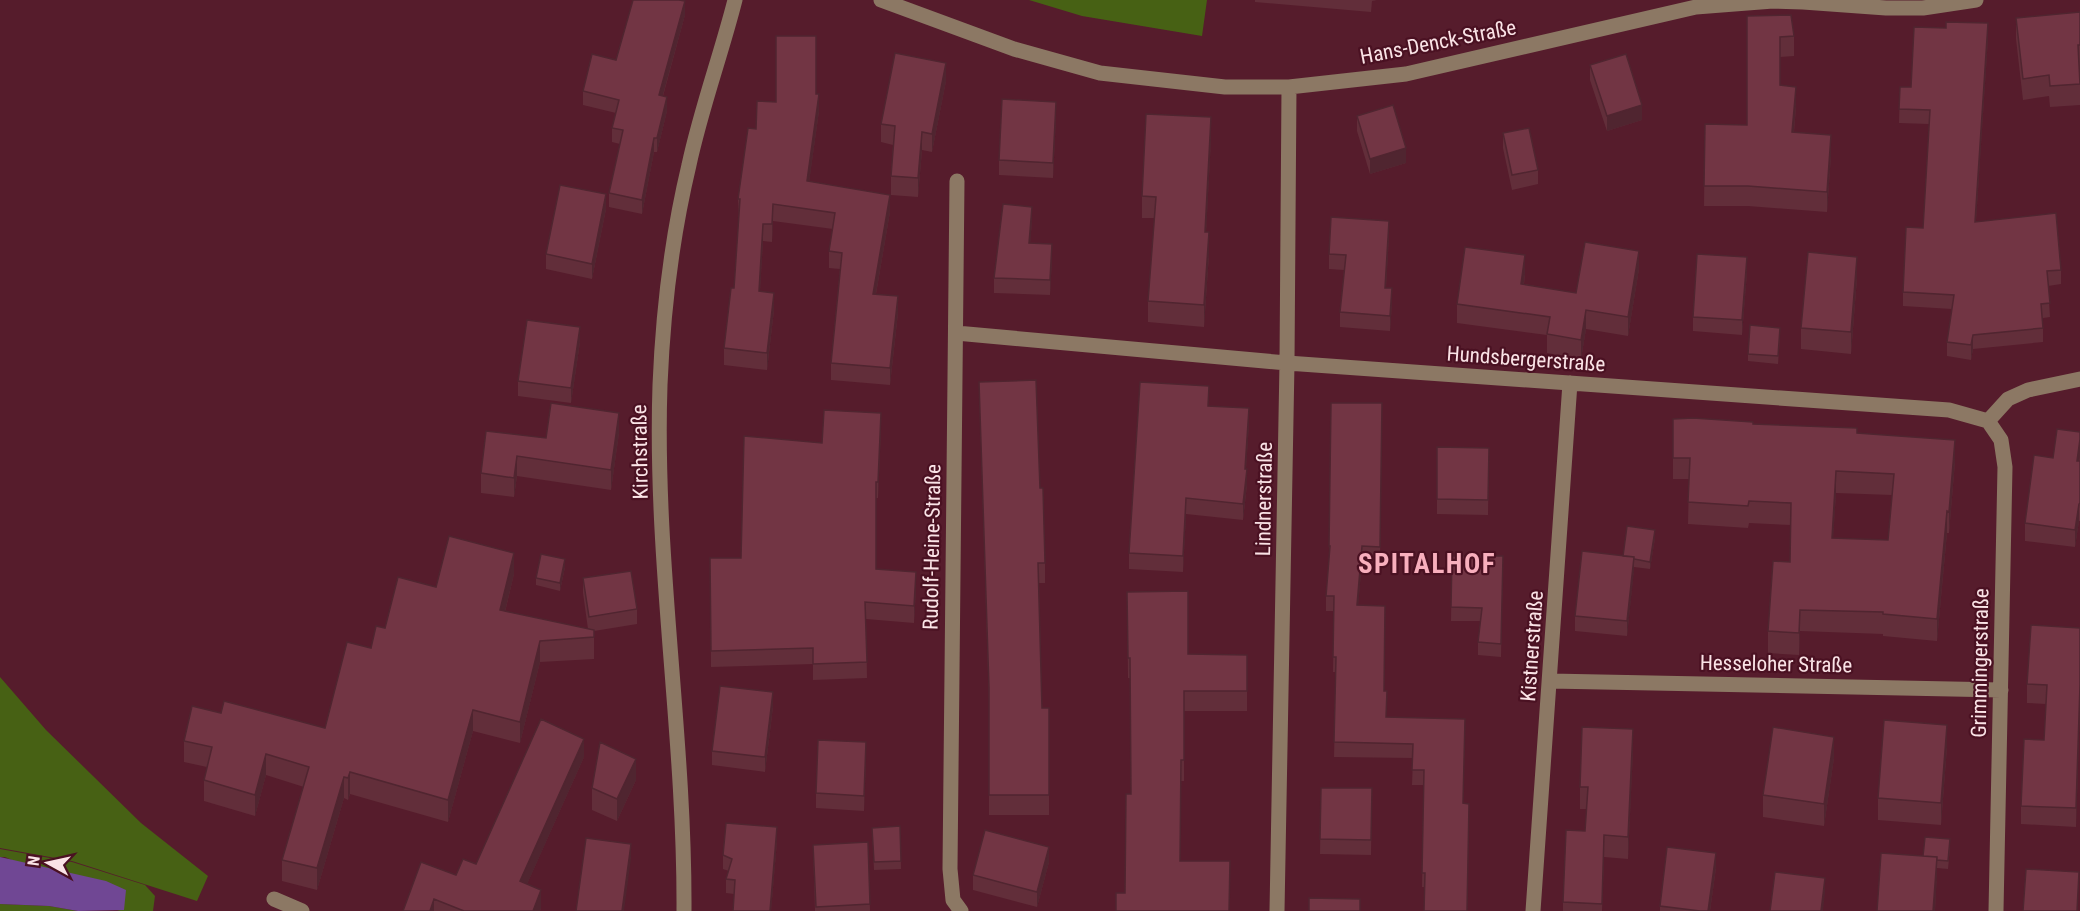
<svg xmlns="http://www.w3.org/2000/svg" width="2080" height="911" viewBox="0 0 2080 911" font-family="'Roboto Condensed',sans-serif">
	<rect width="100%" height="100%" fill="#561c2c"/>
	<path fill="#476114" d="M1029,0H1207L1202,36L1082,16Z
		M0,677L46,730L141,823L208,876L197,901L72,861L0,848Z
		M0,849L72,862L145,885L155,896L153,911H117L124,909L5,857H0Z
		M0,904L49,906L78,911H0Z"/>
	<path fill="#704794" d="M0,857L106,881L126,890L124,910L78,911L49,906L0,904Z"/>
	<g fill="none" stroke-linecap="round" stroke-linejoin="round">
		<path stroke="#8c7864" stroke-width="15" d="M881,0L1014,49L1100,73L1225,87H1289L1406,74L1696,7L1773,1L1803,2L1886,8H1923L1976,0
			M957,181L950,869L953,900L961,911
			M956,333L1287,363L1949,410L1988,421
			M1988,421L2001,440L2005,467L1996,911
			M1988,421L2008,399L2028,390L2080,379
			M1550,681L2001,690
			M274,899L302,911
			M684,911C685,735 654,560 660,385C663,311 672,236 689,165C701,109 721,55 735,0
			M1277,911L1287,363L1289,87
			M1533,911L1570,383"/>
	</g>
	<path fill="#622e3a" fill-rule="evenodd" d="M1255,0H1377L1372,1L1371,12L1255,2Z
		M2080,12V105L2050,107L2049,96L2023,100L2016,39V18Z
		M685,15L663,96L667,111L657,152H654L642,214L609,207V193L620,144L612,142V128L616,113L583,105V91L616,60Z
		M1747,16L1794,36V56L1780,57V85L1796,107L1794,132L1831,155L1827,212L1748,206H1704L1705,124L1747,125Z
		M1988,38L1976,221L2061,270V284L2048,286L2050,317L2043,318V342L1973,349L1971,360L1947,356V342L1952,309L1903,306V292L1923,228L1929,124L1899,123L1900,87H1911Z
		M1590,65L1642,120L1607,131L1590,80Z
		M946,81L932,152L922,150L918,197L891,195V176L893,145L881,142V124Z
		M816,94L819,111L809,182L890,212L876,294L898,313L890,385L831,380V363L840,269L829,268V251L833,229L773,221L772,242L763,241L760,291L774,310L767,370L724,365V348L734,288L739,216L738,199L756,129L776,102Z
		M1357,116L1406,163L1370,174L1357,131Z
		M1056,117L1053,178L999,175V160Z
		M1503,133L1538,170V184L1512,190L1503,148Z
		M1211,139L1206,232L1209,254L1204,327L1148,322V301L1155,218H1142V196Z
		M606,209L592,279L546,269V254Z
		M1032,221L1030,243L1052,259L1050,295L994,293V278Z
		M1389,236L1386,288L1392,303L1390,331L1340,327V312L1344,270L1329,269V254Z
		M1639,269L1628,336L1586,329L1581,359L1547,353V335L1457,323V304L1525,274L1524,284L1576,293Z
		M1747,272L1742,335L1693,331V317Z
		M1857,278L1851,354L1801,349V328Z
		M1780,335L1778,364L1748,361V354Z
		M580,342L571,403L518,396V381Z
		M979,382L1040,488L1045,563V583H1039L1042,708H1049V815H989V706Z
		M1382,403L1380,561H1362L1358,605L1384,691L1386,717L1465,719L1425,887H1422L1424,785H1412L1413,758L1334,757L1336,672H1333L1334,611H1326V596L1329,561V546Z
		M1209,406L1249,424L1246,469L1247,485L1243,520L1186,514L1183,572L1129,569V553Z
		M1673,419L1753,424L1857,433L1955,462L1949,533H1947L1937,641L1883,636V634L1800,631L1799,655L1768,653V631L1790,562L1791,525L1749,523L1748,528L1688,524L1689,479H1673ZM1836,493L1892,495L1888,540L1833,538Z
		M881,429L878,498H876V569L916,589L914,623L866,619L867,678L813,680V664L711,667L710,558H741L822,443Z
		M2080,432V521H2079L2075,547L2025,541V523Z
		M619,433L611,490L517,476L514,497L481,493V473L546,438Z
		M1437,447L1489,448L1488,515L1437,514Z
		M1655,538L1650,569L1634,567L1627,636L1575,631V616L1623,556Z
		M1452,556H1503L1501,657L1478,655V642L1481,621H1451Z
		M565,567L560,591L536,585V578Z
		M514,574L505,612L588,629L583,593V578L637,609V624L594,631V659L540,662L520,743L473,731L448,822L350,794L348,800L344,798L317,890L282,881V860L304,787L266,775L255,816L204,801V780L207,767L184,762V741L221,713L325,728L371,648L385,628Z
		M1127,592L1188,654L1247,655V711H1184V781H1181L1125,893L1131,794L1130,678H1128Z
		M2080,628V704L2076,827L2021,824V806L2044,740L2046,704L2027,703V684Z
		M773,707L765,772L712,765V751Z
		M1947,747L1941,825L1878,820V798Z
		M1633,750L1628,859L1604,857L1602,911H1563V902L1585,831L1587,809H1580V787Z
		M584,757L527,884L541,908L540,911H403L476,864Z
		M866,757L864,811L816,808V793Z
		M1834,758L1824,826L1763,817V795Z
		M636,780L617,821L592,810V788Z
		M1321,788H1372L1371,855L1320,854Z
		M900,826L901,869L874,870L872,828Z
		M777,841L771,911H733L734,894L726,893V879L729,871L723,869V855Z
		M868,842L870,911H815L813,845Z
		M1950,847L1948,869L1937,868L1935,911H1877L1923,856Z
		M1049,862L1037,907L973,890V875Z
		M1716,868L1710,911H1660V906Z"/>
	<path fill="#502530" d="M685,1V15L659,109V95Z
		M1988,23V38L1975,236V222Z
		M946,63V81L932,152V134Z
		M1796,87V107L1792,152V132Z
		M819,94V111L807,198V181Z
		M667,97V111L657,152V138Z
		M1056,102V117L1053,178V163Z
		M1642,105V120L1607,131V116Z
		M1211,117V139L1205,254V232Z
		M922,132V150L918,197V178Z
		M1831,135V155L1827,212V192Z
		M654,138V152L642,214V200Z
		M1406,148V163L1370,174V159Z
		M606,194V209L592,279V264Z
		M890,195V212L873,311V294Z
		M773,204V221L772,242V224Z
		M1032,207V221L1029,258V243Z
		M1389,221V236L1385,303V288Z
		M763,224V241L759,308V291Z
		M1209,232V254L1204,327V305Z
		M1052,244V259L1050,295V280Z
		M1639,251V269L1628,336V317Z
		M1525,255V274L1521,303V284Z
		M1747,257V272L1742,335V320Z
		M1857,257V278L1851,354V332Z
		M1392,288V303L1390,331V316Z
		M774,293V310L767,370V353Z
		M898,296V313L890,385V368Z
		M1586,310V329L1581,359V340Z
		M580,327V342L571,403V388Z
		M1973,335V349L1971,360V345Z
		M1249,408V424L1245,485V469Z
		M619,413V433L611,490V470Z
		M881,413V429L878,498V482Z
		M2080,439V457L2077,478V461Z
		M1955,440V462L1949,533V512Z
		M517,456V476L514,497V478Z
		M1247,469V485L1243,520V504Z
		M1836,471V493L1832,559V538Z
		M1186,498V514L1183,572V556Z
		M2079,504V521L2075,547V530Z
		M1947,511V533L1937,641V619Z
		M1655,530V538L1650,569V562Z
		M1362,546V561L1357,620V605Z
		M514,553V574L500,632V610Z
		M1634,557V572L1627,636V621Z
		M565,559V567L560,591V583Z
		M916,572V589L914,623V606Z
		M1800,610V631L1799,655V633Z
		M540,641V662L520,743V722Z
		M2080,685V704L2076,827V808Z
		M773,692V707L765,772V757Z
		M473,710V731L448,822V800Z
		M1947,725V747L1941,825V803Z
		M1633,729V750L1628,859V837Z
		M1834,737V758L1824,826V804Z
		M584,739V757L520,900V881Z
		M866,742V757L864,811V796Z
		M266,754V775L255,816V795Z
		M636,759V780L617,821V799Z
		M350,772V794L348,800V778Z
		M344,777V798L317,890V868Z
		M777,827V841L771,911H770Z
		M1604,835V857L1602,911V904Z
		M631,844V859L624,911H622Z
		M1049,847V862L1037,907V892Z
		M1716,853V868L1710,911H1708Z
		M1937,857V878L1935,911H1933Z
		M1825,878V893L1823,911H1821Z
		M541,890V908L540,911H533Z
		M434,899V911H430Z"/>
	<path fill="#723544" stroke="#502530" stroke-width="1.5" fill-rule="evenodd" d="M633,0H679L685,1L659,95L667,97L657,138H654L642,200L609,193L623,130L612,128L619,100L583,91L592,54L616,60Z
		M2080,12V45H2078L2080,84L2050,86L2049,75L2023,79L2016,18Z
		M1791,15L1794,36L1780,37V85L1796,87L1792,132L1831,135L1827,192L1748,186H1704L1705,124L1747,125V16Z
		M1946,22L1988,23L1975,222L2056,213L2061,270L2047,271L2050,303L2041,304L2043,328L1973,335L1971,345L1947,342L1954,295L1903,292L1906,227L1923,228L1930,110L1899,109L1900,87H1911L1914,27L1946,28Z
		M776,36H816V94H819L807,181L890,195L873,294L898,296L890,368L831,363L842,253L829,251L835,213L773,204L772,224H763L759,291L774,293L767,353L724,348L731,288H734L740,199H738L748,128L756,129L757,101L776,102Z
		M895,53L946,63L932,134L922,132L918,178L891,176L895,126L881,124Z
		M1626,54L1642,105L1607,116L1590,65Z
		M1002,99L1056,102L1053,163L999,160Z
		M1393,105L1406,148L1370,159L1357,116Z
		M1146,114L1211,117L1205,232H1209L1204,305L1148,301L1156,197L1142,196Z
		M1529,128L1538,170L1512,175L1503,133Z
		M560,185L606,194L592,264L546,254Z
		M1003,204L1032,207L1029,243L1052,244L1050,280L994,278Z
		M1331,217L1389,221L1385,288H1392L1390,316L1340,312L1346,255L1329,254Z
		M1585,242L1639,251L1628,317L1586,310L1581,340L1547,334L1550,317L1457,304L1465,247L1525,255L1521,284L1576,293Z
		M1808,252L1857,257L1851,332L1801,328Z
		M1697,254L1747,257L1742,320L1693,317Z
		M527,320L580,327L571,388L518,381Z
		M1750,325L1780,328L1778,356L1748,354Z
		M1036,380L1040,488H1043L1045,563H1038L1042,708H1049V795H989V688L979,382Z
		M1140,382L1209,386L1208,406L1249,408L1245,469H1247L1243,504L1186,498L1183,556L1129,553Z
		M551,403L619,413L611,470L517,456L514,478L481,473L486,431L546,438Z
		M1331,403H1382L1380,547L1362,546L1357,605L1385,606L1384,691H1387L1386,717L1465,719L1463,803L1469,804L1467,911H1424L1425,873H1422L1424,770H1412L1413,744L1334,742L1336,657H1333L1334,596H1326L1330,546H1329Z
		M824,410L881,413L878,482H876V569L916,572L914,606L865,602L867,662L813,664V648L711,651L710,558H741L744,436L822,443Z
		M1693,418L1753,422V424L1857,428V433L1955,440L1949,512L1947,511L1937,619L1883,614V612L1800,610L1799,633L1768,631L1773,561L1790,562L1791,503L1749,501L1748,506L1688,502L1690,458H1673V419ZM1836,471L1894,474L1888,540L1832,538Z
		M2057,429L2080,432V439L2077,461H2080V503L2079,504L2075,530L2025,523L2034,455L2053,458Z
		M1437,447L1489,448L1488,500L1437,499Z
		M1627,526L1655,530L1650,562L1634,559V557L1623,556Z
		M449,536L514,553L500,610L594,630V637L540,641L520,722L473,710L448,800L350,772L348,778L344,777L317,868L282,860L309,767L266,754L255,795L204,780L212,747L184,741L192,706L221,713L224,701L325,728L347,642L371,648L376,626L385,628L398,577L436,587Z
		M1582,551L1634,557L1627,621L1575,616Z
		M541,554L565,559L560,583L536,578Z
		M1452,556H1503L1501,644L1478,642L1482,608L1451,607Z
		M631,571L637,609L589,617L583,578Z
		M1188,591V654L1247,655V691H1184V760H1181L1180,861H1230L1229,911H1116V893H1125L1126,794H1131L1130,658H1128L1127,592Z
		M2031,625L2080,628V685L2076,808L2021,806L2024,739L2044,740L2047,685L2027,684Z
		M720,686L773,692L765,757L712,751Z
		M541,719L584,739L520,881L541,890L533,911H464L434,899L430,911H403L421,862L456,875L463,859L476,864Z
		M1884,720L1947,725L1941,803L1878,798Z
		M1582,727L1633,729L1628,837L1604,835L1602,904L1563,902L1566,830L1585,831L1588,787H1580Z
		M1773,727L1834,737L1824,804L1763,795Z
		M818,740L866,742L864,796L816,793Z
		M600,742L636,759L617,799L592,788Z
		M1321,788H1372L1371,840L1320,839Z
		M726,823L777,827L770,911H733L735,880L726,879L732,859L723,855Z
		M900,826L901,861L874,862L872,828Z
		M985,830L1049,847L1037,892L973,875Z
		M1925,837L1950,839L1948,861L1937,860V857L1923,856Z
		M586,838L631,844L622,911H576Z
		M868,842L870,904L816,907L813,845Z
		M1667,847L1716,853L1708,911H1700L1660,906Z
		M1881,853L1937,857L1933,911H1877Z
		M2026,869L2079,872L2077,911H2023Z
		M1775,872L1825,878L1821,911H1770Z
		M1309,898L1360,899V911H1309Z"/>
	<g text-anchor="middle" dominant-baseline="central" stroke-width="4.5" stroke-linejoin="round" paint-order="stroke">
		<g font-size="21" fill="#fae3e6" stroke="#4a1122">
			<text transform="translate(1438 42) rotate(-11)">Hans-Denck-Straße</text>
			<text transform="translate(1526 359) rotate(4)">Hundsbergerstraße</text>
			<text transform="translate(640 452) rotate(-91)">Kirchstraße</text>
			<text transform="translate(1264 499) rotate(-89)">Lindnerstraße</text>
			<text transform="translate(932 547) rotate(-89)">Rudolf-Heine-Straße</text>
			<text transform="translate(1532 646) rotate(-86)">Kistnerstraße</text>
			<text transform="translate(1980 663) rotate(-89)">Grimmingerstraße</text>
			<text transform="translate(1776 664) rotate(1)">Hesseloher Straße</text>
		</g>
		<g font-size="27" font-weight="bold" letter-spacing="1.5" fill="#f8afbd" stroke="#4a1122">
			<text x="1427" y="564">SPITALHOF</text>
		</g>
	</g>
	<g transform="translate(48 863) rotate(278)" stroke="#4a1122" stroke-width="4.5" paint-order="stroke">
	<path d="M0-4.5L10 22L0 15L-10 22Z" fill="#fae3e6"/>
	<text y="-9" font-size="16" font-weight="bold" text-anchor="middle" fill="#fae3e6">N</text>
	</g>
</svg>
